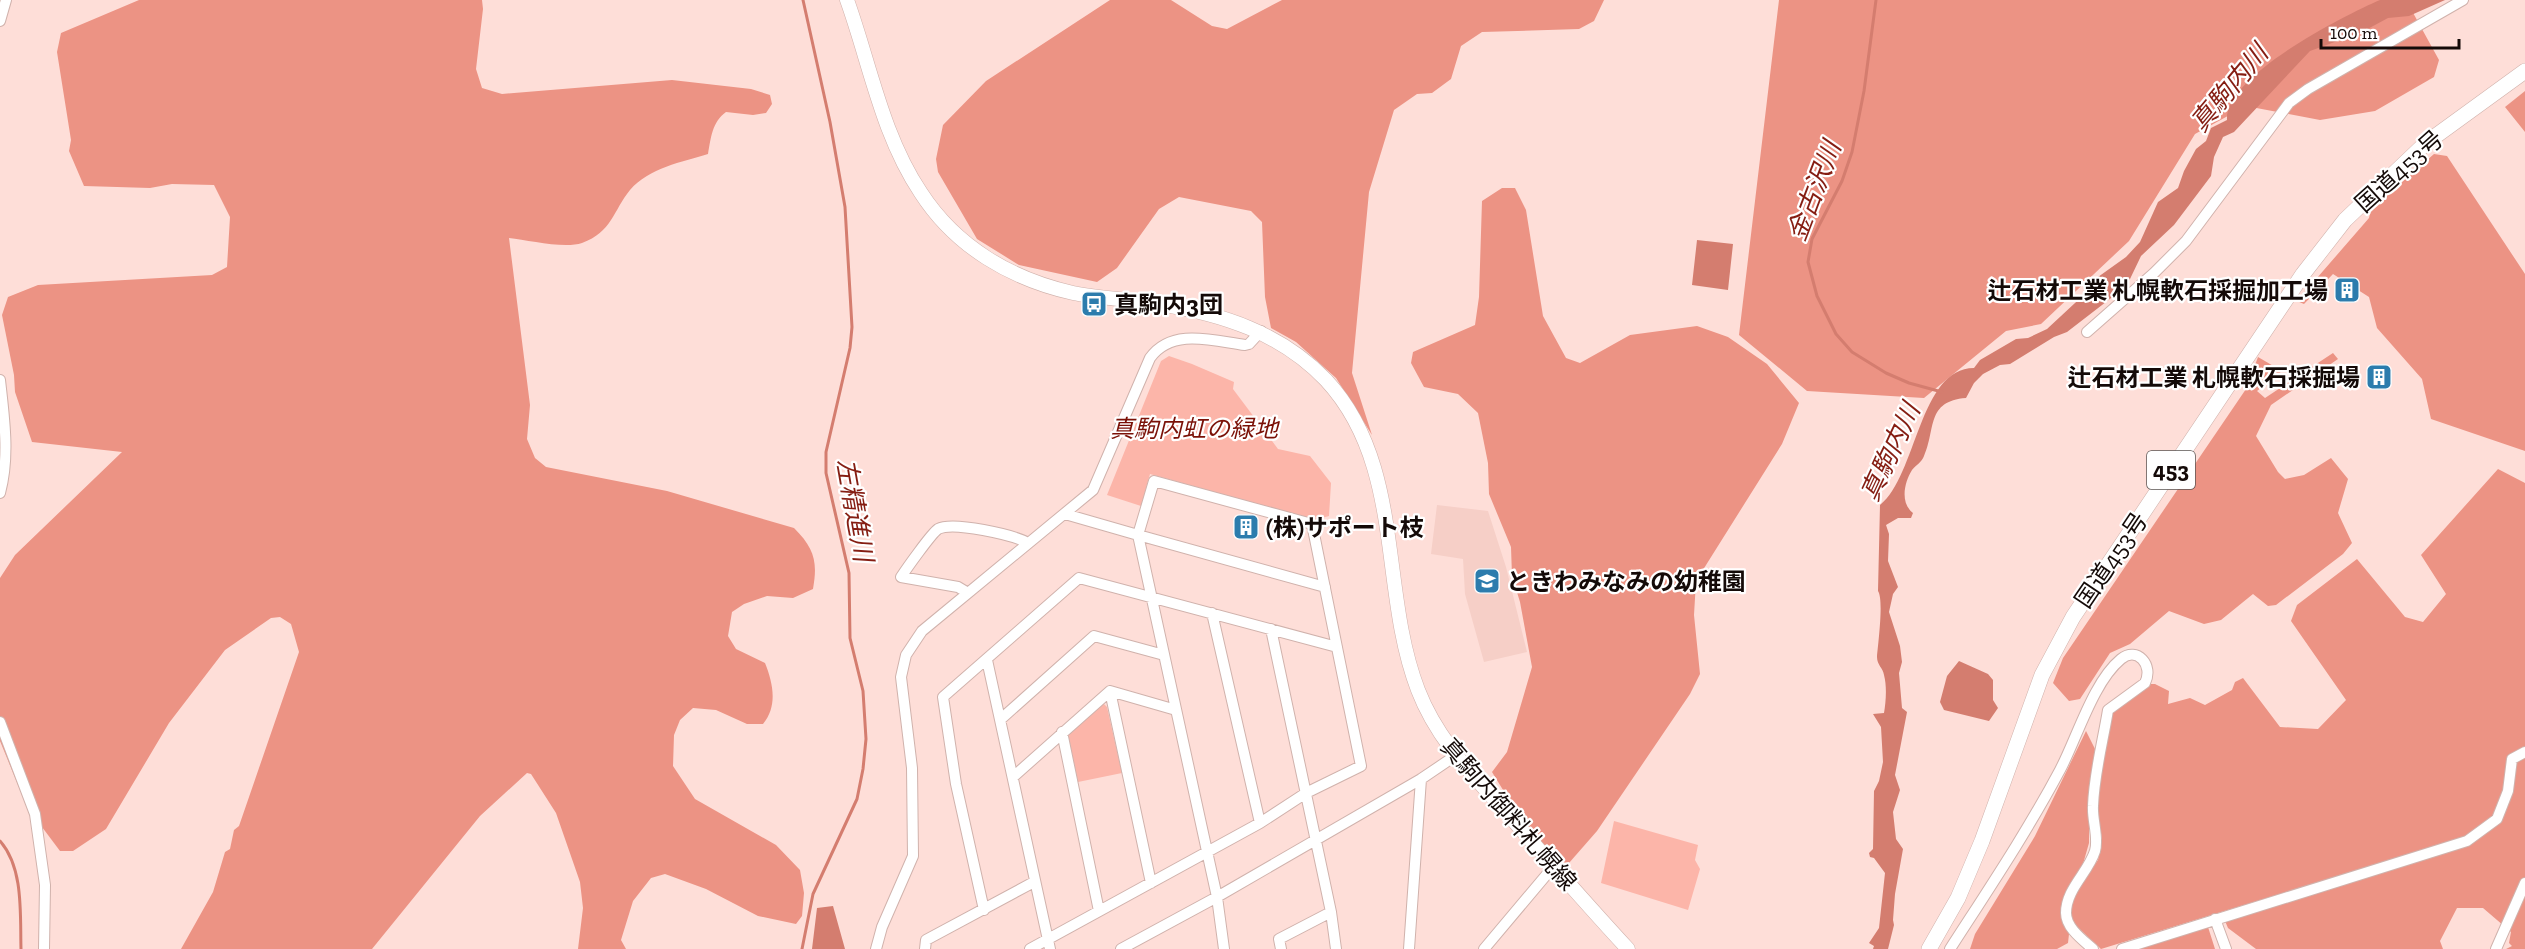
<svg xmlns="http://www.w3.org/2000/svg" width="2525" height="949" viewBox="0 0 2525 949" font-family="'Zilla Slab','Noto Sans JP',serif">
	<rect width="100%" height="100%" fill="#feded8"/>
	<path fill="#f6cfc7" d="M1437,505L1488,511L1506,567L1527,652L1484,662L1465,594L1463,559L1431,554Z"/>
	<path fill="#fcb5a9" d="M1169,356L1192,364L1234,382L1233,389L1278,449L1310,456L1331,483L1329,516L1315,520L1150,474L1141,506L1107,495L1161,361Z
		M1103,703L1107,707L1122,773L1078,782L1068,734Z
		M1614,821L1698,845L1695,860L1700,869L1688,910L1601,883Z"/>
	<path fill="#ec9384" d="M139,0H482L483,9L476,69L482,88L502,94L672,80L751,89L770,95L772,104L766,113L753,115L726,112C712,122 711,138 708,154C682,162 649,168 630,190C613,211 612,232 582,243C564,249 528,240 509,238L530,405L527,439L535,458L546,467L667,491L794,528C814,548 818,561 813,589L793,598L767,596L744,604L732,612L728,636L736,649L765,663C773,683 778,706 763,724H747L716,710L693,708L680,720L674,735L673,766L695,799L776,845L800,870L804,893L802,916L796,924L758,916L706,889L665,874L651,878L633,901L621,940L626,949H578L583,908L580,882L556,813L531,774L527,773L480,816L372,949H181L213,892L225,852L230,849L234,830L239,826L299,652L291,624L280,617L271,618L225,650L169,723L106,829L73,851H60L27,807L0,741V578L15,555L122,452L32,442L15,392L14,375L2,315L8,297L38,285L212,275L227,267L230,217L214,185L172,184L150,188L84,186L69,151L71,140L57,52L61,33Z
		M1110,0H1171L1212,26L1227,29L1282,0H1604L1594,21L1579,29L1482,32L1461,46L1451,79L1432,93L1417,94L1394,110L1369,192L1352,373L1372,435L1336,378L1296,342L1271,328L1265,297L1262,222L1251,211L1179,197L1159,209L1117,268L1097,282L1019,265L977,239L938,172L936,159L943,125L986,81Z
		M1779,0H2406L2439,60L2434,77L2375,111L2320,120L2246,106L2195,134L2129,241L2041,324L2006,331L1924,398L1807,391L1739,335Z
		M2525,91V132L2505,107Z
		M2434,154L2447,156L2525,274V451L2431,419L2422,379L2377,328L2369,297L2333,274L2304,304L2297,301L2369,218L2371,209Z
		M1502,188H1515L1526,210L1543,316L1566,358L1580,363L1630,335L1697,326L1728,337L1767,364L1799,403L1782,444L1696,581L1694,615L1700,674L1690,694L1597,831L1569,863L1560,862L1522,821L1492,772L1507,752L1532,667L1520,602L1512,576L1511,547L1489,494L1488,463L1478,413L1458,394L1424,387L1411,363L1413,352L1475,325L1479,297L1482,201Z
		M2333,353L2338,359L2271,405L2256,436L2278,472L2285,479L2304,475L2331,458L2348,479L2338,513L2352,543L2343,554L2276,605L2268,606L2253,594L2221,620L2204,624L2169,611L2130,644L2110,653L2080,699L2069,701L2053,683L2063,658L2246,389L2258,357L2282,371L2257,391L2265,398Z
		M2498,469L2525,483V949H2506L2512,946L2509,943L2511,932L2483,908H2457L2440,941L2443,949H2256L2228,928L2225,921L2445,843L2101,949L2073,923L2070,908L2074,894L2098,860L2102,838L2095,804L2110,713L2137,684H2155L2169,691L2168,704L2190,698L2205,705L2232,690L2235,682L2243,678L2280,727L2318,729L2346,700L2291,621L2297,605L2357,559L2405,617L2423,622L2446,594L2421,555Z
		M2086,731L2095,749L2089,818V843L2083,864L2062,917L2069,934L2068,943L2057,949H1970L1975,934L2035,836Z
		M2208,927L2215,949H2138Z"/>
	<path fill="#d47d6f" d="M2380,0H2445L2409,16L2388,18L2362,32L2310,51L2234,132L2223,137L2214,157L2211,176L2174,225L2141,256L2130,279L2115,295L2067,332L2054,337L2010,364L2000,365L1983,374L1974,383L1966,398C1926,401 1936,429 1924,456C1922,462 1916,465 1912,470C1904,483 1900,503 1913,513L1911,518H1898L1886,525L1889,534L1888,561L1898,587L1893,594L1889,612L1900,646L1902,662L1899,673L1902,708L1907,712L1895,775L1900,790L1893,812L1896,839L1903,849L1895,894L1893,920L1894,925L1888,949H1873L1874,946L1869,943L1879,928L1885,873L1874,858L1870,857L1869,853L1873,849L1874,791L1879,781L1883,762L1881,727L1873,714L1884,713C1886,702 1887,686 1884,675C1883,668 1877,665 1877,657C1878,644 1884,600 1878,591L1880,505C1917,476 1919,368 1974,368L1980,360L2016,339L2028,338L2047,329L2089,290L2098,277L2126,257L2140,242L2158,202L2178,188L2184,171L2196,149L2206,141L2211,128L2227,120C2224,76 2345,15 2380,0Z
		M1697,240L1733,244L1728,290L1692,285Z
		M1959,661L1988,674L1993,680V700L1998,708L1989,721L1944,710L1940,702L1947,676Z
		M833,906L845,949H812L817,908Z"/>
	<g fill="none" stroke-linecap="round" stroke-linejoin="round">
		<path stroke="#d47d6f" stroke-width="3" d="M1876,0L1864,91L1852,152L1842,181L1812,239L1808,262L1817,296L1836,334L1852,352L1886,373L1909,383L1942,392
			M0,841C24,868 20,915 21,949
			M802,949L813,894L857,799L863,769L866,739L863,691L850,638L849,573L826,473V452L850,348L852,327L845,207L830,122L803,0"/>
		<g stroke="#d0b2ac" stroke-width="12">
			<path id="minor" d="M0,21L6,0
				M2087,332L2154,273L2186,241L2289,103L2308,89L2463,0
				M0,380C4,417 10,456 0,493
				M1065,514L1138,535L1217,897L1224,949
				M968,593L958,587L901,577C907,568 931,534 938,529C953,521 1014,535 1028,543
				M1212,613L1260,823
				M1271,629L1331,912L1336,949
				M987,660L1050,949
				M1110,691L1151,883
				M1001,719L1094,636L1164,655
				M0,722L35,814L45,885L44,949
				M1062,732L1099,911
				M1013,777L1110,691L1176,710
				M984,910L956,784L943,697L1079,578L1337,647
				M2215,919L2226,949
				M876,949L882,927L913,856L912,768L901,677L906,655L922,631L1093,490L1150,358C1172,327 1214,341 1245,345L1249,344L1261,331
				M925,949L926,940L1034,882
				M1030,949L1260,823L1306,793L1361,766L1312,524L1154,481L1138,535L1325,587
				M1121,949L1217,897L1421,779L1455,756
				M1281,949L1279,939L1331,912
				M1409,949L1421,779
				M1484,949L1553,867
				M1950,949C1988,890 2027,832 2060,770C2077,738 2093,682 2121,659C2137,646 2154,665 2145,683L2108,710C2103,741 2094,774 2093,806C2092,820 2099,838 2095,851C2088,873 2066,889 2066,913C2066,928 2083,940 2093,949
				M2122,949L2467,841L2497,819L2508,791L2512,759L2525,752
				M2496,949L2525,883"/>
		</g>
		<g stroke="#d0b2ac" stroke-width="15">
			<path id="major" d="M847,0C870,64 882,135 921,193C956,247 1011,279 1073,293C1101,299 1131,299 1159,304C1223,314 1281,333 1326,380C1405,465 1379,589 1418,690C1438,742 1476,778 1512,819C1550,862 1588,906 1628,949"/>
		</g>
		<g stroke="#d0b2ac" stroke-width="16">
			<path id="highway" d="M1929,949L1958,898L1982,841L2042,675L2073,617L2303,274L2345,220L2426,143L2525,71"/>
		</g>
		<use href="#minor" stroke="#fff" stroke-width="10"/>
		<use href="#major" stroke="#fff" stroke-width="14"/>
		<use href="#highway" stroke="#fff" stroke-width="15"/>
	</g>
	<defs>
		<g id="building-square" transform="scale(1.35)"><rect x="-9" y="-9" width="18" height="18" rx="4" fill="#2c7cad" stroke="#fff"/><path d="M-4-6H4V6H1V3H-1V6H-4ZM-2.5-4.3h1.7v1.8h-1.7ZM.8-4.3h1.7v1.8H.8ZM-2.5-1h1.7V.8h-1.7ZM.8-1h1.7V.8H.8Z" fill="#fff"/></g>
		<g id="bus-square" transform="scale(1.35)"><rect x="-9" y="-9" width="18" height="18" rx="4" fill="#2c7cad" stroke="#fff"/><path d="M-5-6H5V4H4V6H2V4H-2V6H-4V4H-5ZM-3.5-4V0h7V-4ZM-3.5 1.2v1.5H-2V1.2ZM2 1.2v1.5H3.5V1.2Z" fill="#fff"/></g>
		<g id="school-square" transform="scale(1.35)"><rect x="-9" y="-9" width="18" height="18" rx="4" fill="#2c7cad" stroke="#fff"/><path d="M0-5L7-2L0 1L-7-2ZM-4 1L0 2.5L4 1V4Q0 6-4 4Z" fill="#fff"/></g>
	</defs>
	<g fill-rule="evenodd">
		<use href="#building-square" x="2347" y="290"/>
		<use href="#bus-square" x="1094" y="304"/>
		<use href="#building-square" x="2379" y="377"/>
		<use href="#building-square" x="1246" y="527"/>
		<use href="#school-square" x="1487" y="581"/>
	</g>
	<g text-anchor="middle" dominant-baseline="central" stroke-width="4.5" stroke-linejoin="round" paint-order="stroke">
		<rect fill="#fff" stroke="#5a5452" stroke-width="1.5" x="2147" y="451" width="48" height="38" rx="4.5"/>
		<g font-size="22" font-weight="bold" fill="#140a08">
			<text x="2171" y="470">453</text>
		</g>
		<g font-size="24" fill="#140a08" stroke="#fff">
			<text transform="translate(2399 171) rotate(-42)">国道453号</text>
			<text transform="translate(2111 560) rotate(-56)">国道453号</text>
			<text transform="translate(1509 814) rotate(49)">真駒内御料札幌線</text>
		</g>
		<g font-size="24" font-weight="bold" fill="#140a08" stroke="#fff" text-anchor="start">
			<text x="2328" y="290" text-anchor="end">辻石材工業 札幌軟石採掘加工場</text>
			<text x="1114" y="304">真駒内3団</text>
			<text x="2360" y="377" text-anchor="end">辻石材工業 札幌軟石採掘場</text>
			<text x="1266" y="527">(株)サポート枝</text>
			<text x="1506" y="581">ときわみなみの幼稚園</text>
		</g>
		<g font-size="24" font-style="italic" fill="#7b1107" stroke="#fff">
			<text x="1194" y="428">真駒内虹の緑地</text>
		</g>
		<g font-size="26" font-style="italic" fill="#851d12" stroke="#fff">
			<text transform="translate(2229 88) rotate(-50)">真駒内川</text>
			<text transform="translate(1814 191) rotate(-69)">金古沢川</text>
			<text transform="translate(1890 452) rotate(-65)">真駒内川</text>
			<text transform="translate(855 510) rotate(80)">左精進川</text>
		</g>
	</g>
	<path d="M2321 39v9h138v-9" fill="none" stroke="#140a08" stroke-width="3"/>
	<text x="2330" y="39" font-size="18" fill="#140a08" stroke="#ffffff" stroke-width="4.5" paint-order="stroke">100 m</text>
</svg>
